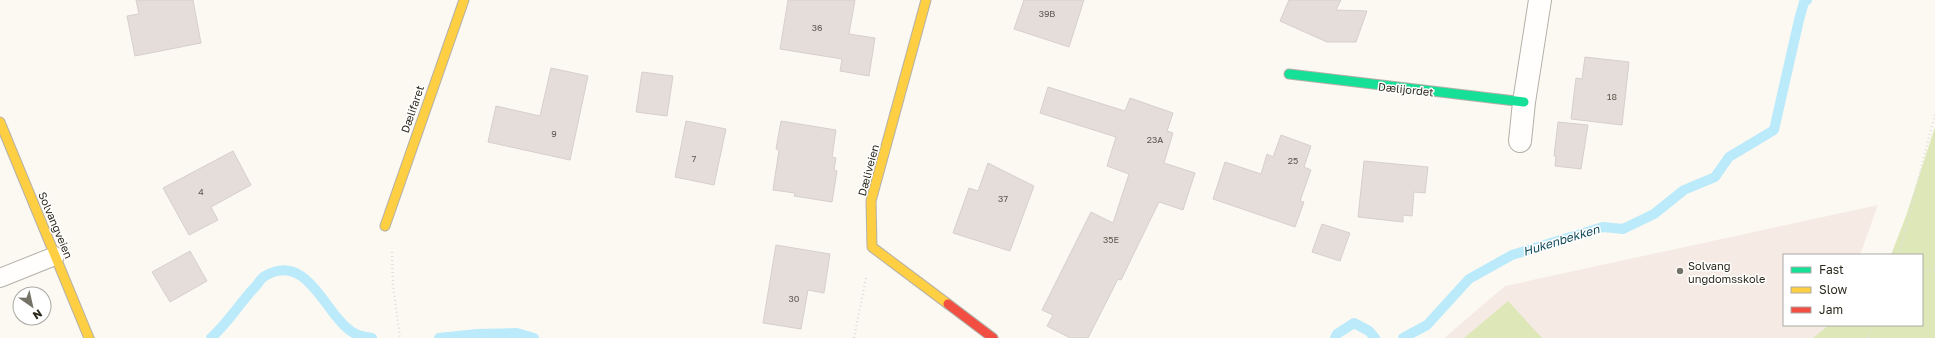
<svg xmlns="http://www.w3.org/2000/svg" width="1935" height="338" viewBox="0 0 1935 338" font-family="'Golos Text',sans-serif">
	<rect width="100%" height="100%" fill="#fcf9f2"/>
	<path fill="#f5ebe4" d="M1878,205L1860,255H1784V325H1833L1829,338H1444L1505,286Z"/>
	<path fill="#dde7b7" d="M1935,127V338H1813L1829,325H1922V255H1891L1906,216Z
		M1508,301L1542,338H1464Z"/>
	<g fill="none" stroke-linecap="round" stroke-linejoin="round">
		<path stroke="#bbeafa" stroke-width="10" d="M211,338C228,323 239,304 255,287C258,284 261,278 265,276C308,250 326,318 354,333C359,336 366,337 372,338
			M439,338L477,334L517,333L534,338
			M1335,338L1337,334L1354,323L1369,331L1375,338
			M1403,338L1427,325L1469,279L1512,255L1603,227L1623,229L1654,214L1684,190L1715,177L1729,157L1774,130L1799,20L1804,2L1807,0"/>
	</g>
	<path fill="#e5ddd9" stroke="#d7cfcb" d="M136,0H193L201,43L135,56L127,16L139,14Z
		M788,0H855L849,34L875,38L869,76L840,71L842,59L780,49Z
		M1024,0H1084L1069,47L1014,29Z
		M1289,0H1341L1336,10L1367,11L1356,42H1327L1280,21Z
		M1585,57L1629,62L1622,125L1571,119L1576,78L1582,79Z
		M551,68L588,76L570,160L488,142L496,106L540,116Z
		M642,72L673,76L667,116L636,112Z
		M1048,87L1125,111L1130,98L1173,113L1167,131L1173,133L1164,163L1195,173L1183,210L1159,202L1121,280L1118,279L1088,338H1070L1047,326L1053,315L1042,310L1091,212L1113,223L1129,174L1107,166L1116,137L1040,113Z
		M686,121L726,129L714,185L675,177Z
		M781,121L836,130L832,157L836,158L834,170L837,171L832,202L794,196L795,193L773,190L779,150L776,149Z
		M1558,122L1588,125L1581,169L1555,166L1556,156H1554Z
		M1281,135L1311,146L1304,167L1311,170L1300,201L1304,202L1295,227L1213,199L1225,162L1261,174L1267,154L1273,157Z
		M233,151L251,185L211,207L218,220L189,235L163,188Z
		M1364,161L1428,167L1425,193L1414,192L1412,216L1403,215V222L1358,217Z
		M988,163L1034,186L1010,251L953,233L969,188L978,191Z
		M1322,224L1350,233L1340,261L1312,252Z
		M776,245L830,254L824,293L808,290L801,329L763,323Z
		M190,251L207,281L170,302L152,272Z"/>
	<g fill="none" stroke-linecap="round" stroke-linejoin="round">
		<g stroke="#b3b0a7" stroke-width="20">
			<path id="lane" d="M0,278L55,256"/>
		</g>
		<g stroke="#b3b0a7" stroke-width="24">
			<path id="street" d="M1520,141L1524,102L1540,0"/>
		</g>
		<g stroke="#b3b0a7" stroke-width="11">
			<path id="fast" d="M1289,74L1524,102"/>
		</g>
		<g stroke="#b3b0a7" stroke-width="11">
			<path id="slow" d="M926,0L871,201L872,247L948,304
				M0,122L89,338
				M385,226L464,0"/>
		</g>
		<g stroke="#b3b0a7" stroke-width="11">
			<path id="jam" d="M948,304L993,338"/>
		</g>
		<path stroke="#e0dfdc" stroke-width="2.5" stroke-dasharray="1 3" stroke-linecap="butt" d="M392,252L393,285L400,338
			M1899,255L1935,114
			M1922,273L1935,269
			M854,338L866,278
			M1868,338L1873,325"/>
		<use href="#lane" stroke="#fffefd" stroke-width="18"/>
		<use href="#street" stroke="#fffefd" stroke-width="22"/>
		<use href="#fast" stroke="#16e098" stroke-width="9"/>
		<use href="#slow" stroke="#ffcf43" stroke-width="9"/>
		<use href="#jam" stroke="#f24e42" stroke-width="9"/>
	</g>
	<circle fill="#757268" stroke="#fff" stroke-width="1.5" cx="1680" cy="271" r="4"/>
	<g text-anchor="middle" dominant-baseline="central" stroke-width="3" stroke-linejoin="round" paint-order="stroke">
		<g font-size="9" fill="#5b574d">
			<text x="1047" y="13">39B</text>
			<text x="817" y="27">36</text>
			<text x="1612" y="96">18</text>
			<text x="554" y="133">9</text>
			<text x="1155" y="139">23A</text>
			<text x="694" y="158">7</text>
			<text x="1293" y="160">25</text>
			<text x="201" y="191">4</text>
			<text x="1003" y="198">37</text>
			<text x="1111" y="239">35E</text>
			<text x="794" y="298">30</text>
		</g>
		<g font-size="11" fill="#2d2a1e" stroke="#fff">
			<text transform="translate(1406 89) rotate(6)">Dælijordet</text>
			<text transform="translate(412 109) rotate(-71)">Dælifaret</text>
			<text transform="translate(868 170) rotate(-75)">Dæliveien</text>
			<text transform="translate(56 225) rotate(67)">Solvangveien</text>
		</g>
		<g font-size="11" fill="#2d2a1e" stroke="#fff" text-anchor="start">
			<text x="1688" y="265">Solvang<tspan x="1688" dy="13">ungdomsskole</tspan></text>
		</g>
		<g font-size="12" font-style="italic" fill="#124a5c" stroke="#fff">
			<text transform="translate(1561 240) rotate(-17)">Hukenbekken</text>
		</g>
	</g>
	<rect x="1783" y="254" width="140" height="72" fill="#ffffff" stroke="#abaaa5"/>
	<rect x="1791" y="267" width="20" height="6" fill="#16e098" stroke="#abaaa5"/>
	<text x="1819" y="274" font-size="12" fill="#2d2a1e">Fast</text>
	<rect x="1791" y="287" width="20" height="6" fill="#ffcf43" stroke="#abaaa5"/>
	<text x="1819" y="294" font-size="12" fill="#2d2a1e">Slow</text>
	<rect x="1791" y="307" width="20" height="6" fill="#f24e42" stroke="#abaaa5"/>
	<text x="1819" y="314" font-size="12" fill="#2d2a1e">Jam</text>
	<g transform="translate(32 306) rotate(146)"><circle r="19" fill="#ffffff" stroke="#abaaa5"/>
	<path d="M0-3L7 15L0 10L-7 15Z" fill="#757268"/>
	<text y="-6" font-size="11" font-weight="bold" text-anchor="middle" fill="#2d2a1e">N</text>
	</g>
</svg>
